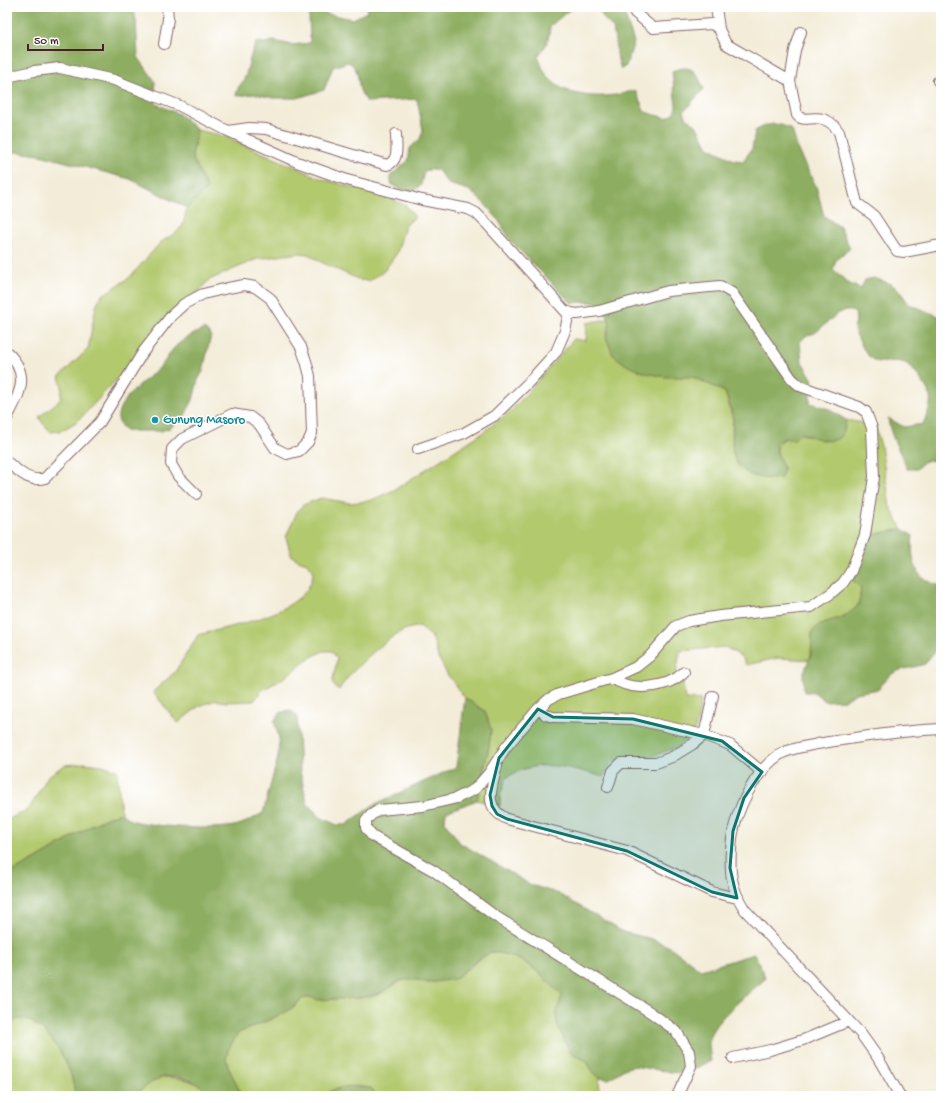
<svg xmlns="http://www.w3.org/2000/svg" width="948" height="1103" viewBox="0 0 948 1103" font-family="'Gochi Hand',sans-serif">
	<rect width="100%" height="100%" fill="#fff"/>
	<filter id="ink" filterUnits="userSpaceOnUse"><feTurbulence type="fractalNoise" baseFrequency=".025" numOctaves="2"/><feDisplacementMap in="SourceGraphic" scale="8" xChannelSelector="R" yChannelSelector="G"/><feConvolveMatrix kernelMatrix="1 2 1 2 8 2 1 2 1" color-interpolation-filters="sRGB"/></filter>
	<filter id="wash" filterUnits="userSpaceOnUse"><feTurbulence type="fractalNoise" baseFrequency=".012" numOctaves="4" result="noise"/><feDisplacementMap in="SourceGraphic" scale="16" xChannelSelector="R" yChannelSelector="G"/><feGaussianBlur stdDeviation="0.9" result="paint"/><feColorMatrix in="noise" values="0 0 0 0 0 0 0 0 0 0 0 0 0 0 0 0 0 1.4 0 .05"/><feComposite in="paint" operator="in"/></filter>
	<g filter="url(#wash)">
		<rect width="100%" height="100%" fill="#f3ecd8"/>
		<path fill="#b2c96e" stroke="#7e744c" d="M197,130L224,136L322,179L388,197L406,206L415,217L405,226L397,253L384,271L369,281L360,280L323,263L308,254L299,253L257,259L209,280L78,421L61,431L51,432L44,425L39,417L61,399L62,386L59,377L88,349L96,306L101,296L129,278L161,242L177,232L183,225L187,208L207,189L192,156Z
			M608,319L610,323L606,337L613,355L693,377L725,392L733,420L732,429L733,452L736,461L742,468L784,469L777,453V444C796,429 806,435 827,441L843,433L846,420L875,425L881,446L890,507L902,529L872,535L854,582L861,587C860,592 860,599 859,603C854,616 831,620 820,624L810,660L778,658L746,665L742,657L725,647L680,651L676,674L683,683L685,699L701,700C697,732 694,743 661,753C655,755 647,759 641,759C631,759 623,759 613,760L603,777C568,767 538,757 506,778L500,796V806L477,800L489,746L491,730L485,711L465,698L447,674L438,657L433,639L420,626C414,628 407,628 402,631C384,640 348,673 339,690L332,684L337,659L332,651H323L306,660L285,677L261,691L254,701L226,702L216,700L199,706L178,723L153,692L175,672L198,635C230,626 314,613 313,570L307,563L298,560L291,555L286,537L297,512L303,505L321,498L350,503L369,501L394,490L482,433L512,410L574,339L586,341L587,323Z
			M84,763L102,765L117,770L121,813C102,818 88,828 71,838C50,851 30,864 7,874V820L29,809L48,776L65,765Z
			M491,952C528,956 537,973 563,995L556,1015L570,1052L586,1061L594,1073L600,1078L598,1096H377L371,1088C355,1085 337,1085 324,1096H242L229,1069L226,1059L228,1050L238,1033L272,1019L295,1006L302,999L310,997C329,997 350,999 369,997C396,993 395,970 428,983L470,968L476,961Z
			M26,1018C50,1033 61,1048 71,1075C73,1082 74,1089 76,1096H7V1028L17,1019Z
			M160,1077C180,1078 199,1079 212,1096H131Z"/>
		<path fill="#8dad61" stroke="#6c6646" d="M14,7H132L136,20L138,57L155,81L156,104L179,114L197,130L192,156L207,189L187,208L130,179L40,155L7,151V11Z
			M367,7H573L550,26C549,39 547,46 538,56C541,64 544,74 551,80C570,100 611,99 635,90L645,112L666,118L674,114L676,106L672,71C693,63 696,72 704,89L684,111L687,119L696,125L708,147L734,160L743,161L752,149L755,131C769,123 777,121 792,130L799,153L816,186L824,216L840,227L850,248L836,260L833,269L848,283L861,289L865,280L874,278L891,284L898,289L909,304L941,317V463C930,459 924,459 917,469H907C901,453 889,434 888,418L904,427L923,424C935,398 932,395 916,373C912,369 908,363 902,362C892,359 881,366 872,359C863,352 859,339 854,330L856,320L855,312L846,310L837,314L815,333L806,336L800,342L802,362L812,378L813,382L810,386V403L829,409L846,420C845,424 845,429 843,433C835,448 813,437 801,433L793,440L784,438L777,444V453L784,469L781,478C762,481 736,475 733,452C731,441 734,427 733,418C732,409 728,400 725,392L693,377H665L646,373L628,366L613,355L606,337L610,323C602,300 592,301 571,303L511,241L497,218L484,203L469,190L448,184L438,170L433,169L424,171L421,185L414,191L400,189L392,185L390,176L408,161L410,148L420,139L423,130L417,99L367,102C365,98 361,94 360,90C357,79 360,68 348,62L333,67L324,90L297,98H274L255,94L236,96C238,83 242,86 245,77C249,65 250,53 257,42L265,43L274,41L292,45L310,43L309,15L313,11L353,19L367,12Z
			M599,7H622L634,42L626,66L621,69L618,60L613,28L603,18Z
			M204,329L211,335L203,371L198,380L193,400L184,417L170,428L161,431H127C98,412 147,380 160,367C166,361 169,353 175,347C183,339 194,334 204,329Z
			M902,529L913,536C911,549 912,568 923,578C928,582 935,584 941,586V646L936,649L925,664C903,671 893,666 879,689L856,693L844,700L825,701L814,692H804L803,674L811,655L812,631L820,624L845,616L857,607L859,603L861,588L854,582C852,575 869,545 872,535Z
			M465,698L485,711L491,730L489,746L477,800L446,812L445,822L460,843L531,885L559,894L623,932L652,939L670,947L701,970L754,954L763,971L765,979C750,993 717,1017 710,1036C708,1042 710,1054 711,1061L684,1074L633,1066L624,1069L609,1079L600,1078L594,1073L586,1061L570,1052L557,1024L556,1015L562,995C537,973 528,956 491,952L476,961L455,979L428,983L419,980H401L378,994L360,998L318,1000L310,997L302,999L288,1011L238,1033L228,1050L226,1059L229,1069L242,1096H212C202,1083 177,1072 160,1078C150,1081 138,1095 129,1096C112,1098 93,1096 76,1096C74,1089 73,1082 71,1075C63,1054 52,1035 33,1023C22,1016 16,1018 7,1028V874C30,864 50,851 71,838C88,828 102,818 121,813C124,815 127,818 131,820C151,827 218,831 238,825C246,823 255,817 263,813L278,757L279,738L274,721L280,713L289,710L297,715L300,771L307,803L320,817L337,825H346L373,805L456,767Z
			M348,1086L371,1088L377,1096H324L330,1091Z"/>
	</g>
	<g filter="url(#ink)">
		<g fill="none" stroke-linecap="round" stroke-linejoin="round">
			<g stroke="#856768" stroke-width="12">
				<path id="minor" d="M633,7L635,13L653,28L712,24L719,29
					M716,7L719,29L726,44L790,81
					M801,32L795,50L790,81L797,115C805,126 822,107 839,132L857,203L874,216L897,251L904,252L941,245
					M164,44L168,19L167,7
					M7,77L34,71L60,68L114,80L180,106L228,131L297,162L347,180L422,200L468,209L476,213L487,224L566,312L577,314L599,311L668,291L720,286L732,293L792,379L800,386L859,407L866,412L872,428L874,477L865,535L851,571L843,583L830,594L811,607L720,616L689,621L676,626L650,656L636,667L612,678L559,694L549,699L538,709L506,747L489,773L475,789L457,798L423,806L379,810L371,815L366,821V828L372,836L434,871L495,916L650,1012L676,1031L689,1052L691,1066L677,1096
					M938,81L941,82
					M228,131L249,128L266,129L387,165C400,161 396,145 396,134
					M7,352C31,375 20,393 7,418
					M418,449L464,433L494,416L528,383L556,352L565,331L569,312
					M7,462C19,471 29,483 45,478L100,422L143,352L171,316L184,304L203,294L228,288L244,285L255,287L270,298L301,347L306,361L310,376L312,433L308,442L299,451L287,454L275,448L259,424L250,417L232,414L182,439L172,449L171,464L178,476L196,494
					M612,678C631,692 667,689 684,672
					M538,709L546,715L553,717L633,719L704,735L730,745L762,772
					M497,766C492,788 482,807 507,819L627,851L712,892L737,898
					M608,787L613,771L621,763H656L672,757L693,744L704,735L713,696
					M733,1058L770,1050L803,1040L849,1021
					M900,1096L878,1058L861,1034L745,910C729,886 729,866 732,838C736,810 755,771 779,755C790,748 805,747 817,744C858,737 899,731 941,729"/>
			</g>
			<use href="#minor" stroke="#fff" stroke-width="10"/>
		</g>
	</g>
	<path fill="#0f766e" fill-opacity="0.2" stroke="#0f766e" stroke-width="3" stroke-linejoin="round" d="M538,709L553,717L633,719L722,741L762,772L744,798L733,831L730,868L737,898L712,892L627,851L507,819L497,814L492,806L490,795L499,758Z"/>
	<circle fill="#0f9aa8" stroke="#fff" stroke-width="1.5" cx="155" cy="420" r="4"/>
	<g text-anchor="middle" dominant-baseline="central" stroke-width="3" stroke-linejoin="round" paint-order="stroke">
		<g font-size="13" fill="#0d838f" stroke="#fff" text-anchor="start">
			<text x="163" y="420">Gunung Masoro</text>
		</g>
	</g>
	<rect width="948" height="1103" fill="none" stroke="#fff" stroke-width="24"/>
	<path d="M28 44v6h75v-6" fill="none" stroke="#4a1f2b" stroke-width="2"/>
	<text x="34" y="44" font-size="12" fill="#4a1f2b" stroke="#ffffff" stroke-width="3" paint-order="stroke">50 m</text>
</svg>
